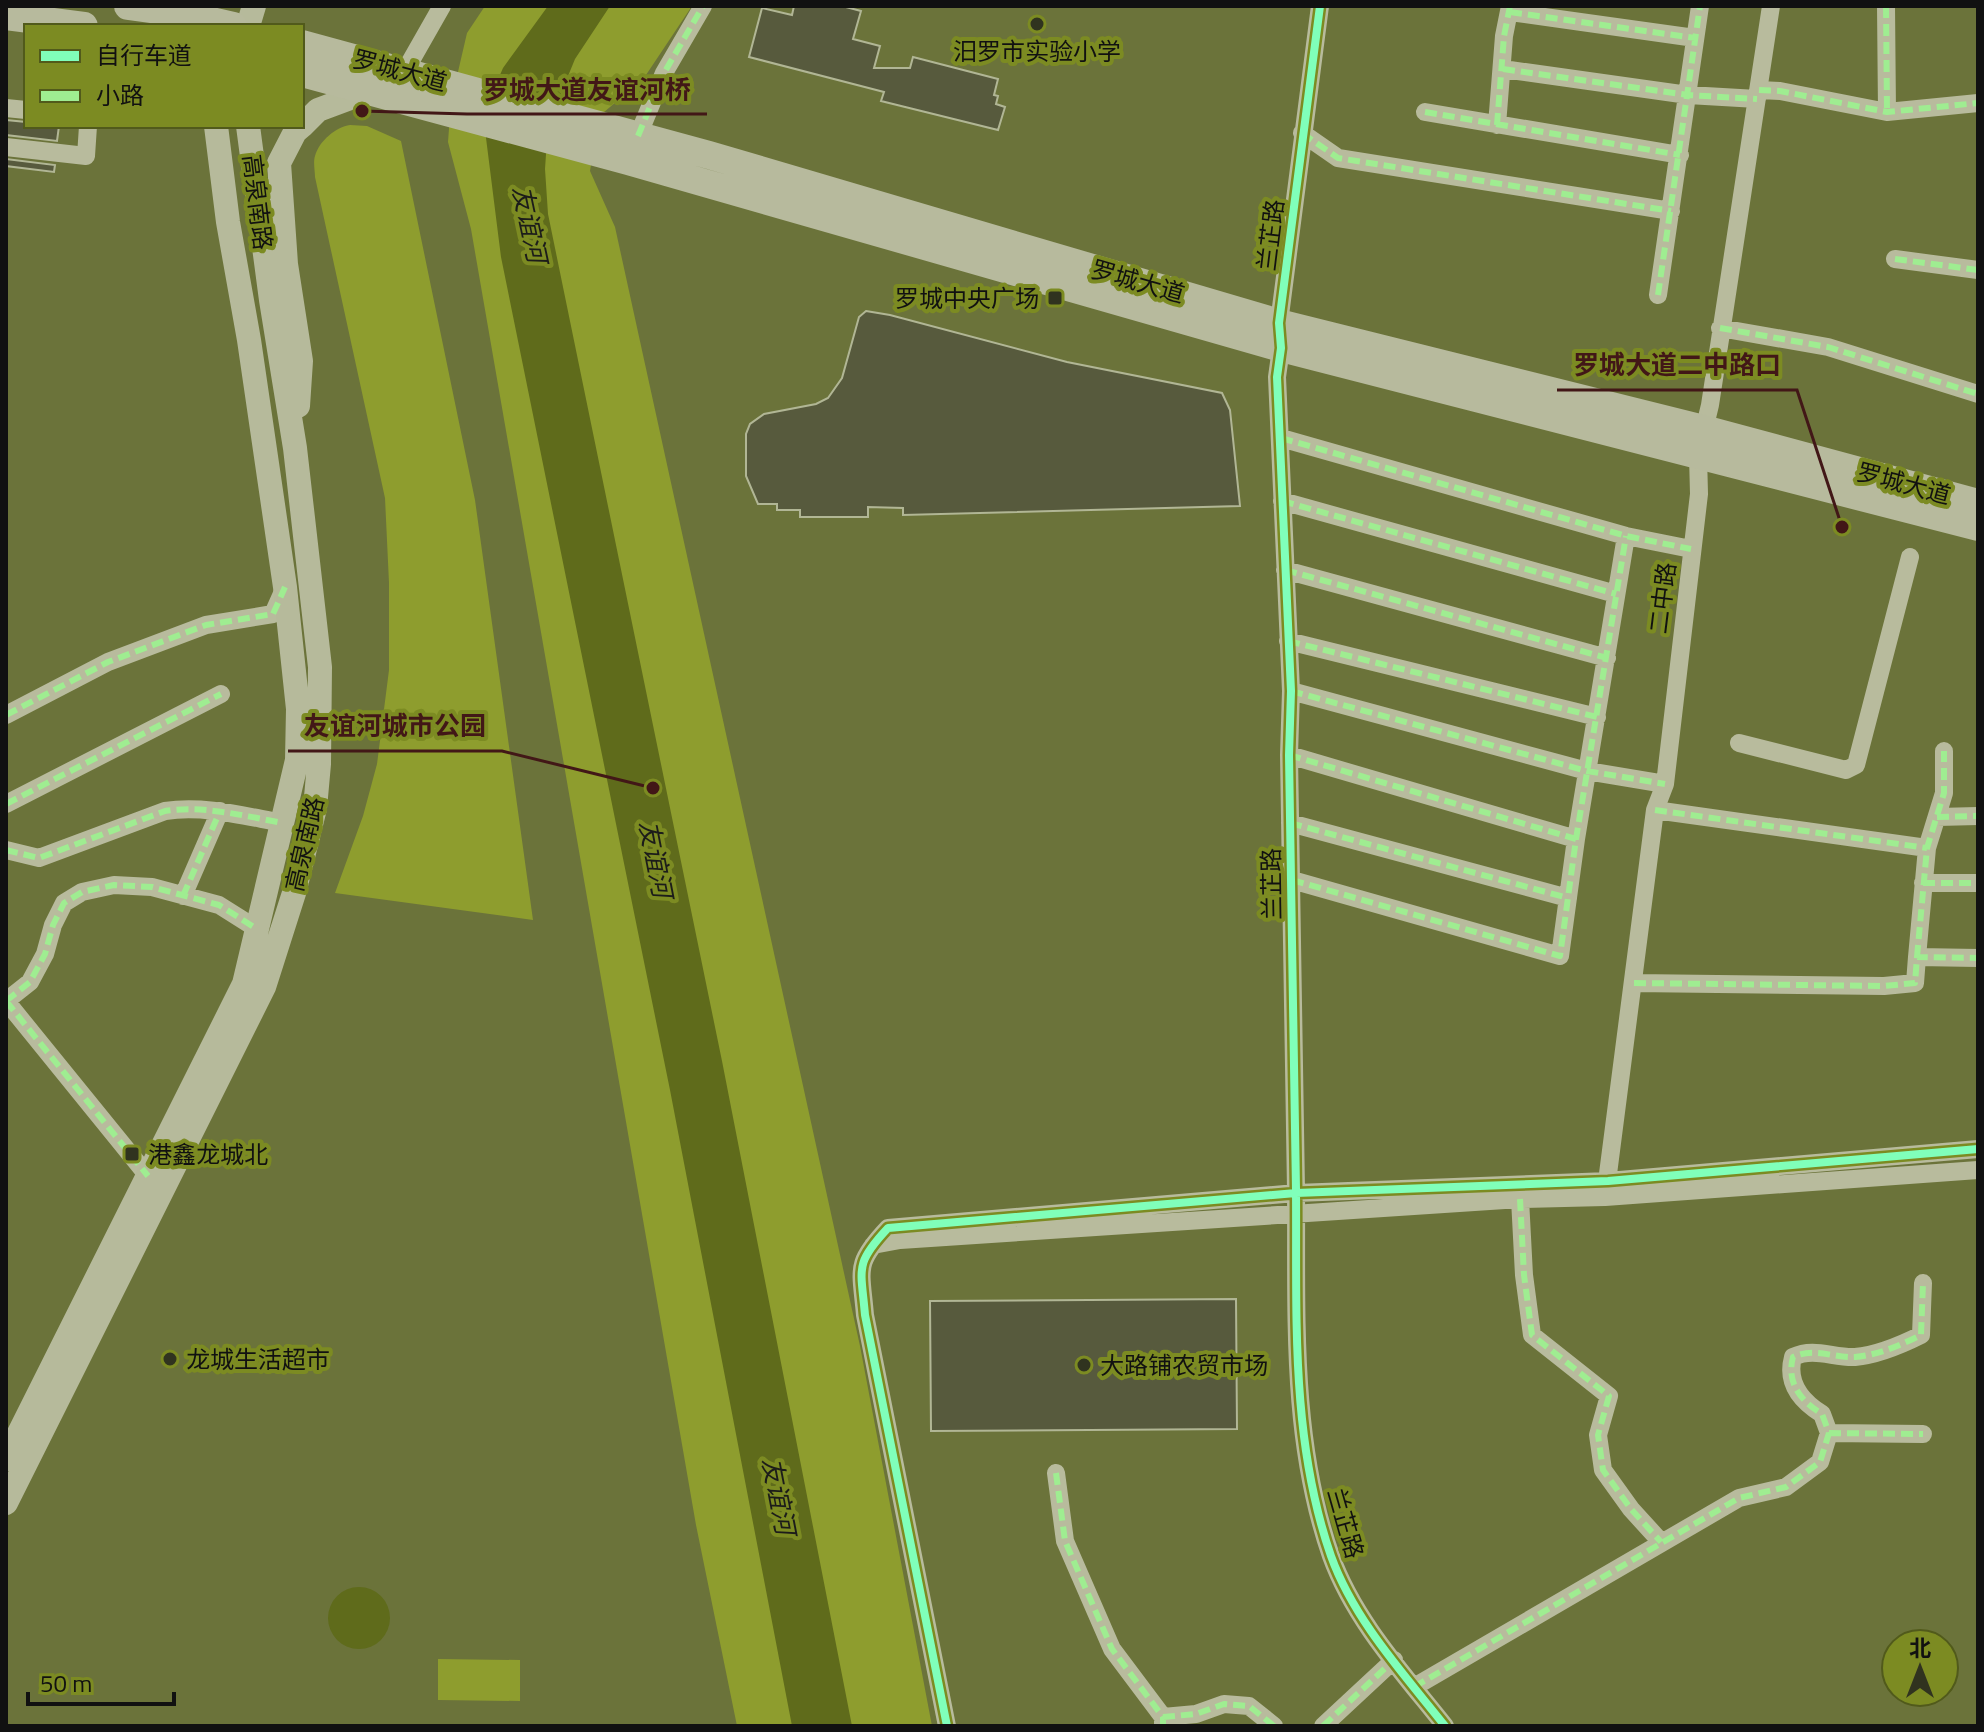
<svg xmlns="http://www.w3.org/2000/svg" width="1984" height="1732" viewBox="0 0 1984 1732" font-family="'Titillium Web','Noto Sans SC',sans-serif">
	<rect width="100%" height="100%" fill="#6b733a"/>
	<path fill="#8e9d2e" d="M485,6H692L644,78L603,113L595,139L590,171L615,227L860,1346L932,1726H737L696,1525L471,229L448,142L451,102L467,33Z
		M350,125L367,126L401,141L475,500L533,920L335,893L363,816L377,764L389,670V583L385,498L315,177C315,171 313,162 315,156C319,141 336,127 350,125Z
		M438,1659L520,1660V1701L438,1700Z"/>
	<path fill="#5f6b1b" d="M548,6H610L575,59L548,125L545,169L548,214L722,1061L852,1726H792L670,1090L501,257L483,114L503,68Z
		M328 1618a31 31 0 1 1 62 0a31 31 0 1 1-62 0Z"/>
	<path fill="#575a3d" stroke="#b1b695" stroke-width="2" d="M794,6H842L861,11L853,39L880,46L874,68H910L913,57L998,79L994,95L998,96L996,104L1005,107L998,130L881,101L884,92L749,57L762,8L792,15Z
		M6,120L26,122V126H59L57,141L6,135Z
		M6,159L55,165L54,172L6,166Z
		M866,311L890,315L1067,362L1222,393L1230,410L1240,506L903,515V508L868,507V517H800V510H777V504H758L746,476V434L750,424L764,414L816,404L828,398L842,378L859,317Z
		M1236,1299L1237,1429L931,1431L930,1301Z"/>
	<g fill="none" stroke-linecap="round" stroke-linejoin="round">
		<path stroke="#b8bb9d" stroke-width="18" d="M1320,6L1279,323L1281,348L1277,377L1291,691L1289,755C1292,900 1294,1045 1296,1190C1297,1313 1290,1438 1331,1556C1354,1620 1403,1673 1445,1726
			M1886,6L1887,112
			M1510,12L1695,38
			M1503,69L1688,95L1757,99
			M405,71L442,6
			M1759,90L1780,91L1887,112L1978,103
			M6,108L26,110
			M1425,112L1680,155
			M1497,125L1504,36L1510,6
			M1302,133L1338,158L1671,211
			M638,136L664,73L703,6
			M6,147L86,156L88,126
			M1895,259L1978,270
			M1658,295L1700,6
			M1720,328L1828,347L1978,394
			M1281,438L1626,536L1691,549
			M1282,501L1616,594
			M1285,570L1607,658
			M1288,641L1597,717
			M1291,691L1587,771L1665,784
			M6,715L108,662L206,625L273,614L285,587
			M1739,743L1846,770L1856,765L1910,557
			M1289,755L1576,839
			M6,804L221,694
			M1655,810L1927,848
			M1937,817L1978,816
			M1290,823L1568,898
			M6,850L39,858L165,811C204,805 244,816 283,823
			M1292,880L1560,956L1576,839L1626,536
			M1923,883H1978
			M183,896L220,811
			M1917,957L1927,848L1944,793V751
			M1634,983L1884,986L1915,983L1917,957L1978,958
			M6,1001L30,982L45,954L53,925L64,903L82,892L114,885L152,887L219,905L257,929
			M6,1001L148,1176
			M1605,1197L1655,810L1665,784L1699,494L1698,455L1710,405L1771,6
			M1520,1199L1524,1275L1532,1335L1609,1396L1598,1435L1603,1470L1631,1509L1661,1542
			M873,1245L900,1240L1520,1199L1605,1197L1978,1170
			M1829,1433L1923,1434
			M1056,1473L1065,1541L1112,1649L1163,1717V1726
			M1414,1687L1739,1498L1786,1487L1820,1462L1829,1433L1822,1414C1801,1401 1786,1383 1793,1357C1814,1347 1833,1358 1855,1357C1878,1355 1901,1345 1921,1335L1923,1283
			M1163,1717L1196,1714L1224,1704L1249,1706L1274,1726
			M947,1726L865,1315C861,1268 854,1264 888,1228L1296,1193L1608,1181L1978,1149
			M1323,1726L1394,1660"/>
		<path stroke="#b6ba9b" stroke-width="24" d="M248,26L254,6
			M302,126L318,110L369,91
			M298,406L301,361L286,264L279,163L295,132L302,126
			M6,1459L244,984L297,760L298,709L285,587L249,340L228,222L216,126
			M6,1503L264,987L294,893L315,808L319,764L320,667L295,448L271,300L248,126"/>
		<path stroke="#b7ba9d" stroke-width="28" d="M128,6L172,12L233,26
			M6,16L84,26
			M302,44L709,155L1279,323L1704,429L1978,503
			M302,73L628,161L1281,348L1978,527"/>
		<path stroke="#9fed91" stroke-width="6" stroke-dasharray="12 6" stroke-linecap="butt" d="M1886,6L1887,112
			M1510,12L1695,38
			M1503,69L1688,95L1757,99
			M1759,90L1780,91L1887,112L1978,103
			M1425,112L1680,155
			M1497,125L1504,36L1510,6
			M1302,133L1338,158L1671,211
			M638,136L664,73L703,6
			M1895,259L1978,270
			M1658,295L1700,6
			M1720,328L1828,347L1978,394
			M1281,438L1626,536L1691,549
			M1282,501L1616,594
			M1285,570L1607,658
			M1288,641L1597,717
			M1291,691L1587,771L1665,784
			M6,715L108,662L206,625L273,614L285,587
			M1289,755L1576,839
			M6,804L221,694
			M1655,810L1927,848
			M1937,817L1978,816
			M1290,823L1568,898
			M6,850L39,858L165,811C204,805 244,816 283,823
			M1292,880L1560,956L1576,839L1626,536
			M1923,883H1978
			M183,896L220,811
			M1917,957L1927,848L1944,793V751
			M1634,983L1884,986L1915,983L1917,957L1978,958
			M6,1001L30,982L45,954L53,925L64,903L82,892L114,885L152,887L219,905L257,929
			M6,1001L148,1176
			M1520,1199L1524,1275L1532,1335L1609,1396L1598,1435L1603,1470L1631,1509L1661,1542
			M1829,1433L1923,1434
			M1056,1473L1065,1541L1112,1649L1163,1717V1726
			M1414,1687L1739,1498L1786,1487L1820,1462L1829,1433L1822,1414C1801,1401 1786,1383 1793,1357C1814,1347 1833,1358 1855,1357C1878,1355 1901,1345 1921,1335L1923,1283
			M1163,1717L1196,1714L1224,1704L1249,1706L1274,1726
			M1323,1726L1394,1660"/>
		<g stroke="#7c8b22" stroke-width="13">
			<path id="cycleway" d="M1320,6L1279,323L1281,348L1277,377L1291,691L1289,755C1292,900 1294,1045 1296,1190C1297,1313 1290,1438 1331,1556C1354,1620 1403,1673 1445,1726
				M947,1726L865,1315C861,1268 854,1264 888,1228L1296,1193L1608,1181L1978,1149"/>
		</g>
		<use href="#cycleway" stroke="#80ffba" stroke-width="8"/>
	</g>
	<g fill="#30331f" stroke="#7c8b22" stroke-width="3">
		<circle cx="1037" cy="24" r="8"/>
		<rect x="1047" y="290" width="16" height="16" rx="4"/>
		<rect x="124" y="1146" width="16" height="16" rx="4"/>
		<circle cx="170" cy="1359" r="8"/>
		<circle cx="1084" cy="1365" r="8"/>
	</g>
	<g text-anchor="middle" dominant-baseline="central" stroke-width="8" stroke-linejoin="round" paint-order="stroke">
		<g font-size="24" fill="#111" stroke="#7c8b22" text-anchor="start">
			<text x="1037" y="51" text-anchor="middle">汨罗市实验小学</text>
			<text x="1039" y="298" text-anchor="end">罗城中央广场</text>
			<text x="148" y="1154">港鑫龙城北</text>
			<text x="186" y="1359">龙城生活超市</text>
			<text x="1100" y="1365">大路铺农贸市场</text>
		</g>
		<g font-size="24" fill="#111" stroke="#7c8b22">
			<text transform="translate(400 70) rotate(15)">罗城大道</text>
			<text transform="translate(258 202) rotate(83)">高泉南路</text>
			<text transform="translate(1270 235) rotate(-83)">兰芷路</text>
			<text transform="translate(1138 281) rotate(16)">罗城大道</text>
			<text transform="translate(1904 483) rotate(15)">罗城大道</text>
			<text transform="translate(1662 598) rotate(-83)">二中路</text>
			<text transform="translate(304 844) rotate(-77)">高泉南路</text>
			<text transform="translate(1271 884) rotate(-91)">兰芷路</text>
			<text transform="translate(1346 1523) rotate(74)">兰芷路</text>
		</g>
		<g font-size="26" font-style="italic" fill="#1c1c1a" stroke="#7c8b22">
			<text transform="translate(530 224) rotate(78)">友谊河</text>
			<text transform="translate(656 859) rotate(79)">友谊河</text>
			<text transform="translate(779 1496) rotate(79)">友谊河</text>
		</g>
	</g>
	<path fill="none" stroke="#421717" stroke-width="3" d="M362 111L467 114H707M1842 527L1797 390H1557M653 788L502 751H288"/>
	<g fill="#421717" stroke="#7c8b22" stroke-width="3">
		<circle cx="362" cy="111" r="8"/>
		<circle cx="1842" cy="527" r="8"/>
		<circle cx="653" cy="788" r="8"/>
	</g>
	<g font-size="26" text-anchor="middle" font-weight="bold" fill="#421717" stroke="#7c8b22" stroke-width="8" stroke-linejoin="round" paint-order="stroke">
		<text x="587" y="99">罗城大道友谊河桥</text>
		<text x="1677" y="374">罗城大道二中路口</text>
		<text x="395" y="735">友谊河城市公园</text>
	</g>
	<rect width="1984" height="1732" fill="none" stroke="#111111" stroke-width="16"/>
	<rect x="24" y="24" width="280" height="104" fill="#7c8b22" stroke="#515a1b" stroke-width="2"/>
	<rect x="40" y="50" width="40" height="12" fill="#80ffba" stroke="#515a1b" stroke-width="2"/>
	<text x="96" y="64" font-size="24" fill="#111111">自行车道</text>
	<rect x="40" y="90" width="40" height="12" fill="#9fed91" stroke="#515a1b" stroke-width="2"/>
	<text x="96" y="104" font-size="24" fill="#111111">小路</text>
	<g transform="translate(1920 1668)"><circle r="38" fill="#7c8b22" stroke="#515a1b" stroke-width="2"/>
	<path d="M0-6L14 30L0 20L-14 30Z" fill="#30331f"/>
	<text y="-12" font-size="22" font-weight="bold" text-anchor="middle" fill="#111111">北</text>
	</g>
	<path d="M28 1692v12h146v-12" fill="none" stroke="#111111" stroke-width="4"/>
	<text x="40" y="1692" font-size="24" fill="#111111" stroke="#7c8b22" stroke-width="6" paint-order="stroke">50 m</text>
</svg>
